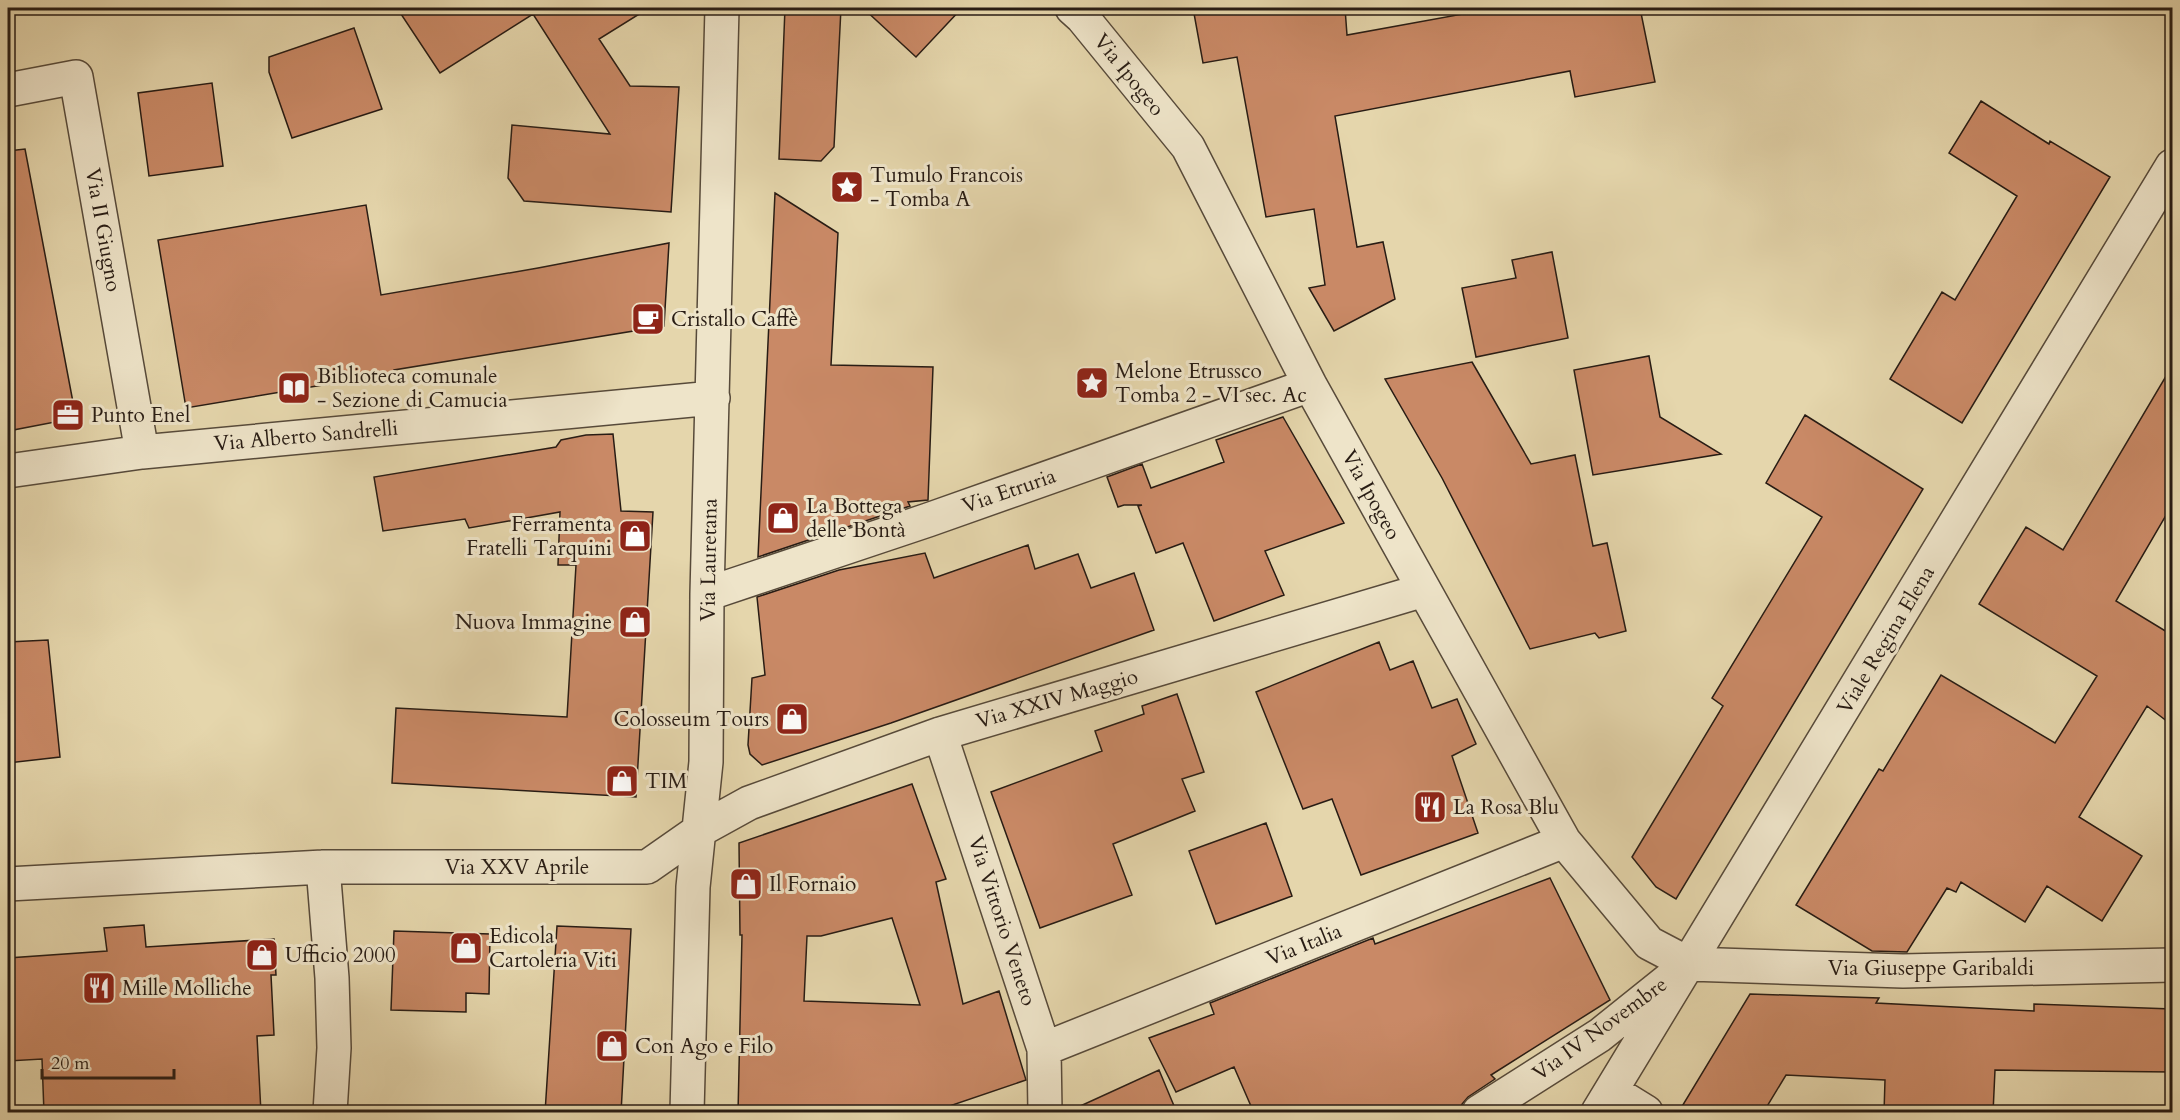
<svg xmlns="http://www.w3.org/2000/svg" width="2180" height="1120" viewBox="0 0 2180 1120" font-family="Cardo,serif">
	<rect width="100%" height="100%" fill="#e5d6ac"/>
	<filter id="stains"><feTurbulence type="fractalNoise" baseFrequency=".00333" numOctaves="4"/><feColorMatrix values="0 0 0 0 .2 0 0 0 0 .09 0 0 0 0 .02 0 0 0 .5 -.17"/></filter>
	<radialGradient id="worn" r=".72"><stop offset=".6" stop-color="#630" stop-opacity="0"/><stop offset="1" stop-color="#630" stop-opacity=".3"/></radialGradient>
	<path fill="#c98966" stroke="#281c14" stroke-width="1.5" fill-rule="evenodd" d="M397,8H649L599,39L630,86L679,87L671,212L524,201L508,178L512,125L610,134L533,14L440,73Z
		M785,8H841L834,147L821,161L779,159Z
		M863,8H962L916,57Z
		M1193,8H1345L1347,35L1463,14L1461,8H1640L1655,82L1575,97L1570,71L1335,116L1357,247L1383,242L1395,299L1334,331L1309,288L1325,285L1314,209L1266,217L1237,57L1203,63Z
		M354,28L382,109L292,138L269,72V57Z
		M212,83L223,166L149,176L138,93Z
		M1981,101L2049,144L2050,141L2110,177L1962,423L1890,379L1942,292L1955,300L2017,196L1949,153Z
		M25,149L76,418L8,431V151Z
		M775,193L838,233L831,365L933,367L928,500L908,502L910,506L758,557Z
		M366,205L381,295L538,268L669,243L664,326L394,370V373L186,408L158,240Z
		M1552,252L1568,338L1476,357L1462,288L1516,278L1512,260Z
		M1649,356L1660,417L1721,454L1593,475L1574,370Z
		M1472,362L1531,464L1575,455L1593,546L1607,543L1626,631L1599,638L1595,633L1530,649L1442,478L1385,379Z
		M2172,366V505L2116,601L2172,635V725L2147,706L2079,817L2142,856L2102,921L2047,886L2025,922L1961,882L1956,892L1947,888L1907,952L1872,951L1796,905L1879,769L1883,771L1941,675L2055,743L2097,676L1979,604L2026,527L2063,550Z
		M1805,415L1923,489L1676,899L1656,887L1632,857L1723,706L1712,698L1822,517L1766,483Z
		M1283,417L1344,523L1265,551L1284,595L1214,621L1183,543L1156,553L1138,506L1142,505H1124L1118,507L1107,477L1142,464L1151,488L1224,462L1216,440Z
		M613,434L621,511L653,512L636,797L392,783L396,708L567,717L576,565H558L560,512L469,528L465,519L383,531L374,477L556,447L561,440L586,435Z
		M1028,545L1035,569L1078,554L1091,588L1134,573L1154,630L891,723L762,765L750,754L748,745L752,678L765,675L757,597L839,570L925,553L934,578Z
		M48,640L60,757L8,763V642Z
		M1379,642L1390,670L1413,661L1432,708L1457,699L1476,744L1452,756L1478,833L1361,875L1332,799L1303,809L1256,692Z
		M1177,694L1204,772L1182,779L1195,811L1113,844L1132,895L1040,928L991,792L1102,751L1095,731L1144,714L1142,706Z
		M912,784L946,879L936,882L963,1004L999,991L1026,1080L929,1113H738L742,935H740L739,843ZM892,918L920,1005L804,1001L807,936H821Z
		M1266,823L1292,896L1216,924L1189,851Z
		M1550,878L1610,1000L1491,1075L1495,1079L1468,1097L1462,1104L1460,1113H1254L1234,1067L1176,1092L1149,1038L1214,1014L1210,1003L1373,938L1375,944Z
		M144,925L146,947L274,939L276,975H271L274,1035L257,1036L261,1113H44L42,1059L8,1061V958L107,951L104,928Z
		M557,926L631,929L621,1113H545Z
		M394,931L490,934L489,994L466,993V1012L391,1010Z
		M1750,994L1879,998L1876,1003L2034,1011V1004L2172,1009V1072L1995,1070L1993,1113H1884L1885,1080L1786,1075L1763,1113H1678Z
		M1159,1070L1177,1113H1065Z"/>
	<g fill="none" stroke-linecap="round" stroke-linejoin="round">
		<g stroke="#574a3a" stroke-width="36">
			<path id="street" d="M1072,8L1082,17L1188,147L1310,385L1564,841L1649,943L1689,964L1903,971L2172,965
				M8,90L76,77L142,452
				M8,471L142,452L713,398
				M707,594L928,520L1310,385
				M940,734L1044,1049L1045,1112
				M323,867L332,978L334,1048L330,1112
				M8,884L323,867H647L700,830L749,803L940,734L1424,590
				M1044,1049L1564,841
				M1612,1091L1646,1112
				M687,1112L693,887L706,762L707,594L722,8
				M1479,1112L1600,1035L1671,978
				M1598,1112L2172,166"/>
		</g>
		<use href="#street" stroke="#eee4c9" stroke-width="33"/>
	</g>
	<defs>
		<g id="sight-square" transform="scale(1.725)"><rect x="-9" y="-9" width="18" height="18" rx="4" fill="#8f2418" stroke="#eee4c9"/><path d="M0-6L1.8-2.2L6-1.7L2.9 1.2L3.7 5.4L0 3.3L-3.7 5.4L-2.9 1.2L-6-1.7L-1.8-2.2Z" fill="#fff"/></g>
		<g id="cafe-square" transform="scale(1.725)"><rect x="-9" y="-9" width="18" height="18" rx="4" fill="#8f2418" stroke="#eee4c9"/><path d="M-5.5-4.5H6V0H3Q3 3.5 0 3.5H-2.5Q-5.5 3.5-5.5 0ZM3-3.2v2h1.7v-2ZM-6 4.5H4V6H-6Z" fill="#fff"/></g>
		<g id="library-square" transform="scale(1.725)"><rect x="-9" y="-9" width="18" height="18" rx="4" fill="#8f2418" stroke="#eee4c9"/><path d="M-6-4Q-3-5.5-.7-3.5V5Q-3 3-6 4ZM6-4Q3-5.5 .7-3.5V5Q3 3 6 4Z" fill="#fff"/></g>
		<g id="office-square" transform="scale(1.725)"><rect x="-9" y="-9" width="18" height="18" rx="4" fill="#8f2418" stroke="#eee4c9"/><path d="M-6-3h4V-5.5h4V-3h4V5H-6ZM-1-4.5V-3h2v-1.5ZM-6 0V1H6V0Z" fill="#fff"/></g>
		<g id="shop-square" transform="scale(1.725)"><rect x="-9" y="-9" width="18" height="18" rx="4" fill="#8f2418" stroke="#eee4c9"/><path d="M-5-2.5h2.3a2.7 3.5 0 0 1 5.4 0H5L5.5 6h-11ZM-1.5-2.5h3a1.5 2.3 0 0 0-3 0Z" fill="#fff"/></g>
		<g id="restaurant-square" transform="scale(1.725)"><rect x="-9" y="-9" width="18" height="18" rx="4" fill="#8f2418" stroke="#eee4c9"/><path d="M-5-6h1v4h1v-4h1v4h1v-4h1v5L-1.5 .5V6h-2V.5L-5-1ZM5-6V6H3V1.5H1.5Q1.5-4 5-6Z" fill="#fff"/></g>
	</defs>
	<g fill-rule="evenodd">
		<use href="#sight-square" x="847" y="187"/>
		<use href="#cafe-square" x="648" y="319"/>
		<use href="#sight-square" x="1092" y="383"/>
		<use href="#library-square" x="294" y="388"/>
		<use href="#office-square" x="68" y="415"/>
		<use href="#shop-square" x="783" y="518"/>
		<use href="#shop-square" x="635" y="536"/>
		<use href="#shop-square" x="635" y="622"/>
		<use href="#shop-square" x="792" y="719"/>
		<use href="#shop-square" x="622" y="781"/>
		<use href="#restaurant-square" x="1430" y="807"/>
		<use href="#shop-square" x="746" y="884"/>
		<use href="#shop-square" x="466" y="948"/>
		<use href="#shop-square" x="262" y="955"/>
		<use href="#restaurant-square" x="99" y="988"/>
		<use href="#shop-square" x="612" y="1046"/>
	</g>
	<g text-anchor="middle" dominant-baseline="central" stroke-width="6" stroke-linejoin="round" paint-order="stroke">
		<g font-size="21" fill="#281c14" stroke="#eee4c9">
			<text transform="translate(1129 75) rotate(51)">Via Ipogeo</text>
			<text transform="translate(103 230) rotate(80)">Via II Giugno</text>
			<text transform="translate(306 436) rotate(-5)">Via Alberto Sandrelli</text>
			<text transform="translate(1009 491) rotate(-19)">Via Etruria</text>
			<text transform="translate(1371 495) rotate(61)">Via Ipogeo</text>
			<text transform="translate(709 560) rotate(-89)">Via Lauretana</text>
			<text transform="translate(1886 640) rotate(-59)">Viale Regina Elena</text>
			<text transform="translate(1057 699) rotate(-16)">Via XXIV Maggio</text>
			<text x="517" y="867">Via XXV Aprile</text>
			<text transform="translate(1002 921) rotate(72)">Via Vittorio Veneto</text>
			<text transform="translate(1304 945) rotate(-22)">Via Italia</text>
			<text x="1931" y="968">Via Giuseppe Garibaldi</text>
			<text transform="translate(1600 1029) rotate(-36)">Via IV Novembre</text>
		</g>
		<g font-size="21" fill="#281c14" stroke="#eee4c9" text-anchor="start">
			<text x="870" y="175">Tumulo Francois<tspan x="870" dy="24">- Tomba A</tspan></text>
			<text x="671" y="319">Cristallo Caffè</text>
			<text x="1115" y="371">Melone Etrussco<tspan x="1115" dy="24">Tomba 2 - VI sec. Ac</tspan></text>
			<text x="317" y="376">Biblioteca comunale<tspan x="317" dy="24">- Sezione di Camucia</tspan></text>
			<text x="91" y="415">Punto Enel</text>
			<text x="806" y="506">La Bottega<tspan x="806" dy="24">delle Bontà</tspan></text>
			<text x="612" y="524" text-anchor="end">Ferramenta<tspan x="612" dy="24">Fratelli Tarquini</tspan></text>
			<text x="612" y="622" text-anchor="end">Nuova Immagine</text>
			<text x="769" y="719" text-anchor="end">Colosseum Tours</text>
			<text x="645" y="781">TIM</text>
			<text x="1453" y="807">La Rosa Blu</text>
			<text x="769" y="884">Il Fornaio</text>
			<text x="489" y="936">Edicola<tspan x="489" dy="24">Cartoleria Viti</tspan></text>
			<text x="285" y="955">Ufficio 2000</text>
			<text x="122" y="988">Mille Molliche</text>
			<text x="635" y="1046">Con Ago e Filo</text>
		</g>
	</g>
	<rect width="2180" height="1120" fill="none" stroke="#e5d6ac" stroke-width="30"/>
	<rect x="9" y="9" width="2162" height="1102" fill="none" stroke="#281c14" stroke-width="3"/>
	<rect x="15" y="15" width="2150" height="1090" fill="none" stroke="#281c14" stroke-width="1.5"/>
	<path d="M42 1069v9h132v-9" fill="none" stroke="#281c14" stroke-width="3"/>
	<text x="51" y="1069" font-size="18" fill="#281c14" stroke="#eee4c9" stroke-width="4.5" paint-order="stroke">20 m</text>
	<rect width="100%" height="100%" filter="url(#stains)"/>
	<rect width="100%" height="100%" fill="url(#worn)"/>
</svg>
